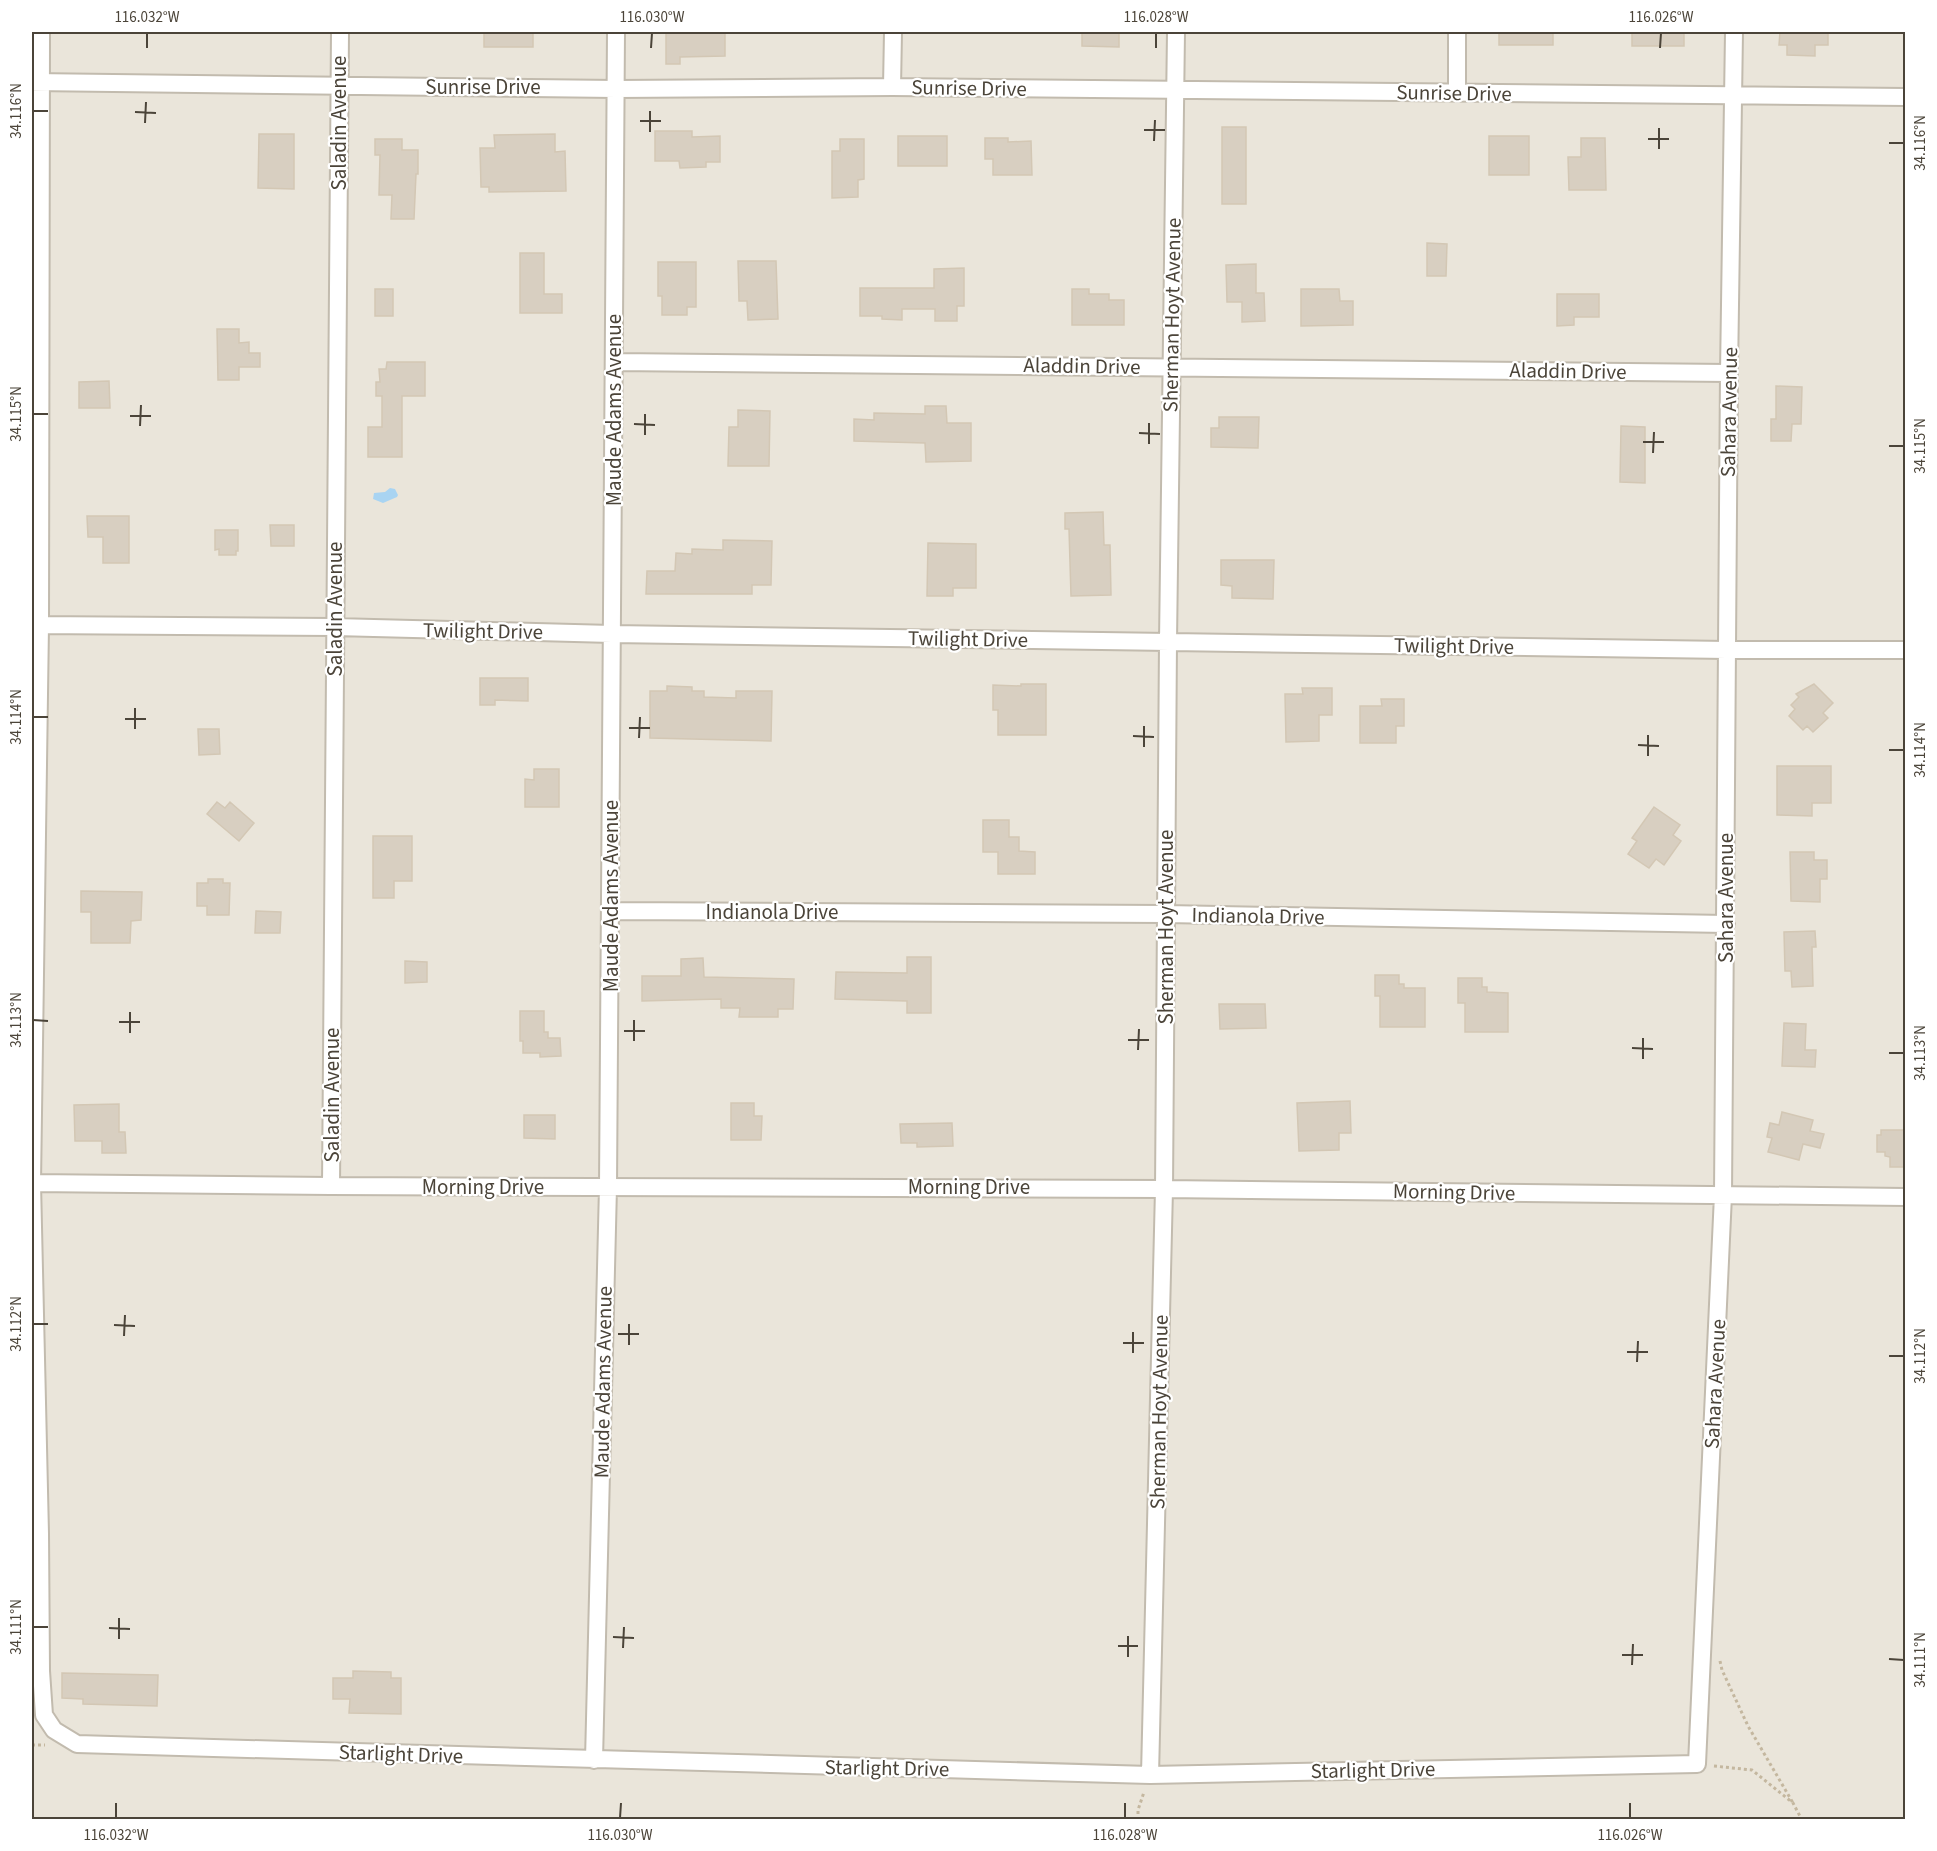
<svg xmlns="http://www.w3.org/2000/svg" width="1937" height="1851" viewBox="0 0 1937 1851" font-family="'Source Sans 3',sans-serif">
	<rect width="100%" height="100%" fill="#f6f3ec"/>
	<path fill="#eae5da" d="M32,32H1905V1819H32Z"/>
	<path fill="#a9d4f2" d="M390,488L395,489L398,495L397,497L383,503L373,499L374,493L385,492Z"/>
	<path fill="#d8cfc1" stroke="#d3c7b4" stroke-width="1.5" d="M484,32H533V47H484Z
		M666,32H725V56L680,57V64H666Z
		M1082,32H1119V47L1082,46Z
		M1499,32H1553V45H1499Z
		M1632,32H1684V46H1632Z
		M1780,32H1828V45H1815V56L1787,55V45H1779Z
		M1222,127H1246V204H1222Z
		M655,131H692V137L720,136V162H706V167L680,168L679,161H655Z
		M259,134H294V189L258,188Z
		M555,134V152L565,151L566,191L489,192V187H481L480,148H495L494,135Z
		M898,136H947V166H898Z
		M1489,136H1529V175H1489Z
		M985,138H1008V142L1031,141L1032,175H993V159H985Z
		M1581,138H1605L1606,190H1569L1568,157H1581Z
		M375,139H402V150H418V174H416L414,219H391L392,195H379L380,155H375Z
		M840,139H864V179L858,180V197L832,198V151H840Z
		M1427,243L1447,244L1446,276H1427Z
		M520,253H544V294H562V313H520Z
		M738,261H776L778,319L748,320L747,301H739Z
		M658,262H696V307H687V315H662V296H658Z
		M1256,264V293H1264L1265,321L1242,322V302H1227L1226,265Z
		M964,268V306H957V321H935V309H902V320L882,319V316H860V288H934V269Z
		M375,289H393V316H375Z
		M1072,289H1089V294H1109V300H1124V325H1072Z
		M1301,289H1339L1340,301H1353V325L1301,326Z
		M1557,294H1599V317H1574V325L1557,326Z
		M217,329H239V343L249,342V353H260V367H239V380H218Z
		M387,362H425V396H402V457H368V427H382V396H376V382H380L379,369H386Z
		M109,381L110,408H79V382Z
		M1776,386L1802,387L1801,424H1792L1791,441H1771V419H1776Z
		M925,406H946L947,423H971V461L926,462L925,443L854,441V419L874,420V413L925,414Z
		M738,410L770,411L769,466H728L729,427H738Z
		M1219,417H1259L1258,448L1211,447V428H1219Z
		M1621,426L1645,427V483L1620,482Z
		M1103,512L1104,545H1110L1111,595L1071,596L1069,529H1065V513Z
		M87,516H129V563H103V537H88Z
		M270,525H294V546H271Z
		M215,530H238V551H236V555H219V549L215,550Z
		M723,540L772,541L771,585H752V594H646L647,571H675L676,553L692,554V549L723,550Z
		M928,543L976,544V588H953V596H927Z
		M1221,560H1274L1273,599L1232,598V586L1221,585Z
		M480,678H528V701L495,700V705H480Z
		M1021,684H1046V735H998V710H993V685L1021,686Z
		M1814,684L1833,703L1823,713L1828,718L1813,732L1807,726L1803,730L1789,716L1795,709L1791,705L1799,697L1796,694Z
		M667,686L692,687V691H704V697L736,698V691H772L771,741L650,738V691H667Z
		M1302,688H1332V715H1319V741L1286,742L1285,694H1303Z
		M1381,699H1404V726H1396V743H1360V706H1382Z
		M198,729H219L220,754L199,755Z
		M1777,766H1831V803H1812V816L1777,815Z
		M534,769H559V807H525V779L534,780Z
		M217,802L225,808L230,802L254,823L239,841L207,814Z
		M1654,807L1680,825L1673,835L1681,841L1664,865L1656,859L1649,868L1628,854L1637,841L1632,838Z
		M983,820H1009V837H1019V851L1035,852V874H998V852H983Z
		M373,836H412V881H394V898H373Z
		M1790,852H1814V860H1827V879H1820V902L1791,901Z
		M208,879H223V883H230L229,915H207V906H197V883H208Z
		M81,891L142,892L141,920L131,921L130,943H91V912H81Z
		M256,911L281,912L280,933H255Z
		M1815,931L1816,947H1812L1813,986L1792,987L1791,971H1785L1784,932Z
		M907,957H931V1013H907V1001L835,999L836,972L907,973Z
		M703,958L704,977L794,979L793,1009H778V1017H739L740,1008H721V999L642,1001V976H681V959Z
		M405,961L427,962V982L405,983Z
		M1375,975H1399V984H1404V988H1425V1027H1380V996H1375Z
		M1458,978H1482V987H1487V992L1508,993V1032H1465V1003H1458Z
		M1219,1004H1265L1266,1028L1220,1029Z
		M520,1011H544V1032H548V1038H560L561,1056L540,1057V1053H523V1041H520Z
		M1784,1023L1806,1024L1805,1050H1816L1815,1067L1782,1066Z
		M1350,1101L1351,1133H1339V1150L1299,1151L1297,1103Z
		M731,1103H754V1116H762L761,1140H731Z
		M119,1104V1132H125L126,1153H102V1141H75L74,1105Z
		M1782,1112L1813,1120L1810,1131L1824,1134L1820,1148L1803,1144L1799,1160L1768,1152L1772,1138L1767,1137L1770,1123L1779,1125Z
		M524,1115H555V1139L524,1138Z
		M952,1123L953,1146L917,1147V1143H901L900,1124Z
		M1881,1130H1905V1167H1890V1157L1885,1156V1152H1877V1135H1881Z
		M353,1671L391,1672V1678H401V1714L349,1713L350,1699H333V1678H353Z
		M62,1673L158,1675L157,1706L83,1704V1699L62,1698Z"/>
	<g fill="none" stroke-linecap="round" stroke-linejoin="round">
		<g stroke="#c2bbae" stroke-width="20">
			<path id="minor" d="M41,32L40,625L32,1183L40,1534L41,1671L44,1715L54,1730L77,1744L1150,1775L1697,1764L1723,1195L1729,373L1734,32
				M32,82L616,89L892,87L1906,97
				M892,87L893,32
				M1457,93V32
				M615,362L1729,373
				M32,625L335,627L612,634L1727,650H1906
				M611,911L1166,914L1726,924
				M32,1183L331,1186L1164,1189L1906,1197
				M331,1186L340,32
				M594,1760L608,1187L616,32
				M1150,1775L1164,1189L1168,642L1176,32"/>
		</g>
		<path stroke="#c4b79f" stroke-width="3" stroke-dasharray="3 3" stroke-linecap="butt" d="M1720,1661L1722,1670L1748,1726L1793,1803
			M32,1745H45
			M1714,1766L1752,1770L1793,1803L1802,1820
			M1138,1820V1810L1144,1792"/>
		<use href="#minor" stroke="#fff" stroke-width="16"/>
	</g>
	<path fill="none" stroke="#4b4439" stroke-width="2" d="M147,48V33M651,48L652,33M1156,48V33M1660,48L1661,33M33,111H48M135,112L156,113M640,121H661M145,123L146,102M1144,130H1165M650,132V111M1648,139H1669M1154,141L1155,120M1889,143H1904M1659,149V128M33,414H48M130,416H151M634,424L655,425M140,426L141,405M1139,433L1160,434M645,435V414M1643,442H1664M1149,444V423M1889,446H1904M1653,453L1654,432M33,717H48M125,719H146M629,728H650M135,729V708M1133,736L1154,737M639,738L640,717M1638,745L1659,746M1144,747V726M1889,750H1904M1648,756V735M33,1020L48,1021M119,1022H140M624,1031H645M130,1033V1012M1128,1040H1149M634,1041V1020M1632,1048L1653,1049M1138,1050L1139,1029M1889,1053H1904M1643,1059V1038M33,1324H48M114,1325L135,1326M618,1334H639M124,1336L125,1315M1123,1343H1144M629,1345V1324M1627,1352H1648M1133,1353V1332M1889,1356H1904M1637,1362L1638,1341M33,1627H48M109,1628L130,1629M613,1637L634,1638M119,1639V1618M1118,1646H1138M623,1648L624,1627M1622,1655H1643M1128,1657V1636M1889,1659L1904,1660M1632,1665L1633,1644M116,1818V1803M620,1818L621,1803M1125,1818V1803M1630,1818V1803"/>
	<g text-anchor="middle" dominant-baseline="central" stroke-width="4.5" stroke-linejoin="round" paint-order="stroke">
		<g font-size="21" fill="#4b4439" stroke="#fff">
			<text x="483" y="87">Sunrise Drive</text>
			<text transform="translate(969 88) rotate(1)">Sunrise Drive</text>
			<text transform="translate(1454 93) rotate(1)">Sunrise Drive</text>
			<text transform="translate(339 123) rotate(-90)">Saladin Avenue</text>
			<text transform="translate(1172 315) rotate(-89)">Sherman Hoyt Avenue</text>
			<text transform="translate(1082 366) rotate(1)">Aladdin Drive</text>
			<text transform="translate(1568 371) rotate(1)">Aladdin Drive</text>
			<text transform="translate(614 410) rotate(-90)">Maude Adams Avenue</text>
			<text transform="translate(1729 412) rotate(-89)">Sahara Avenue</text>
			<text transform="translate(335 609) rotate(-90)">Saladin Avenue</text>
			<text transform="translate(483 631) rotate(1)">Twilight Drive</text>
			<text transform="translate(968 639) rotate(1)">Twilight Drive</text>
			<text transform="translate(1454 646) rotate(1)">Twilight Drive</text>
			<text transform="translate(611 896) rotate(-90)">Maude Adams Avenue</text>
			<text transform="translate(1726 898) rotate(-90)">Sahara Avenue</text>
			<text x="772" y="912">Indianola Drive</text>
			<text transform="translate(1258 916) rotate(1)">Indianola Drive</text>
			<text transform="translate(1166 927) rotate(-90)">Sherman Hoyt Avenue</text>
			<text transform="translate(332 1095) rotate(-90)">Saladin Avenue</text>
			<text x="483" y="1187">Morning Drive</text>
			<text x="969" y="1187">Morning Drive</text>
			<text transform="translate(1454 1192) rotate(1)">Morning Drive</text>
			<text transform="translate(603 1382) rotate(-89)">Maude Adams Avenue</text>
			<text transform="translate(1715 1384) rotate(-87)">Sahara Avenue</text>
			<text transform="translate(1159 1412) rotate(-89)">Sherman Hoyt Avenue</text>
			<text transform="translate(401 1754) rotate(2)">Starlight Drive</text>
			<text transform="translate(887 1768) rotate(1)">Starlight Drive</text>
			<text transform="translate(1373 1770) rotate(-1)">Starlight Drive</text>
		</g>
	</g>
	<rect width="1937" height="1851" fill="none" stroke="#ffffff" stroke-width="66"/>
	<rect x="33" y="33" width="1871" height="1785" fill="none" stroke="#4b4439" stroke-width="2"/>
	<g font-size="15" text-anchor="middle" fill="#4b4439">
		<text x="147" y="22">116.032°W</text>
		<text x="652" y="22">116.030°W</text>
		<text x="1156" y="22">116.028°W</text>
		<text x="1661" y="22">116.026°W</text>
		<text transform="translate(16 111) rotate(-90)" y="5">34.116°N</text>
		<text transform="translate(1920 143) rotate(-90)" y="5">34.116°N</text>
		<text transform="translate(16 414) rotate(-90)" y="5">34.115°N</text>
		<text transform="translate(1920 446) rotate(-90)" y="5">34.115°N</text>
		<text transform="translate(16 717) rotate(-90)" y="5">34.114°N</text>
		<text transform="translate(1920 750) rotate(-90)" y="5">34.114°N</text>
		<text transform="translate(16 1020) rotate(-90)" y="5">34.113°N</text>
		<text transform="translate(1920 1053) rotate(-90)" y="5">34.113°N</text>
		<text transform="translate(16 1324) rotate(-90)" y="5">34.112°N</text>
		<text transform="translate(1920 1356) rotate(-90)" y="5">34.112°N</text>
		<text transform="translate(16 1627) rotate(-90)" y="5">34.111°N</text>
		<text transform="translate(1920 1660) rotate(-90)" y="5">34.111°N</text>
		<text x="116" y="1840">116.032°W</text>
		<text x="620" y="1840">116.030°W</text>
		<text x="1125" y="1840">116.028°W</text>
		<text x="1630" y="1840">116.026°W</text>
	</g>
</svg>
